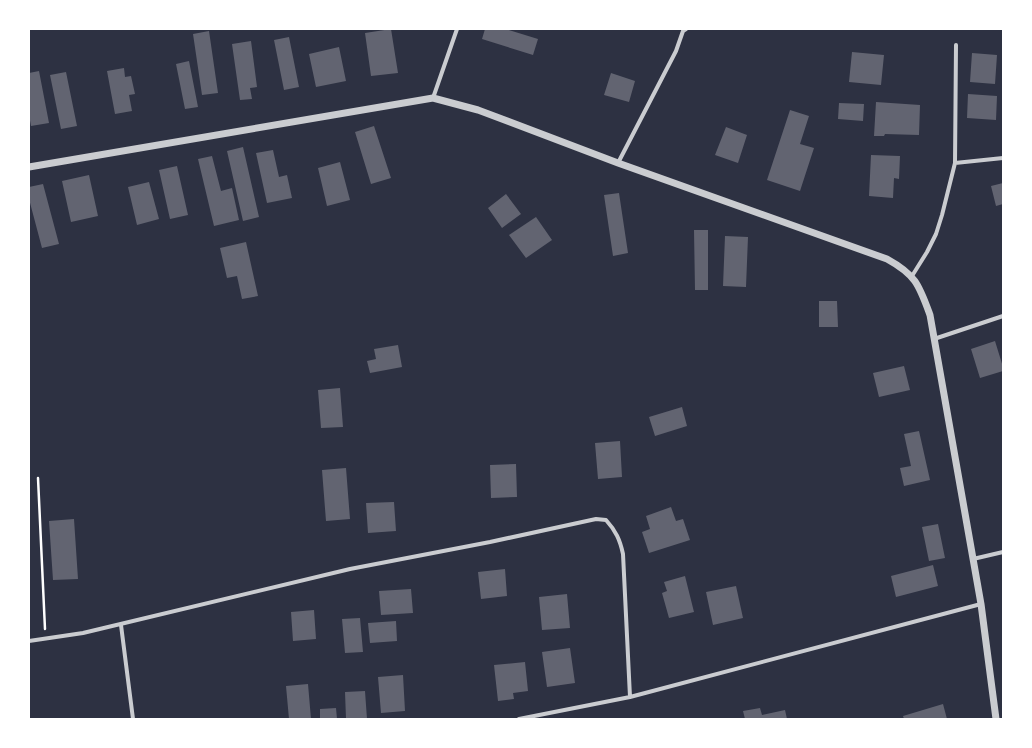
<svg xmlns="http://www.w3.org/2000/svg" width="1032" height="748" viewBox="0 0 1032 748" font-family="'DM Sans',sans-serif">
	<rect width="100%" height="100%" fill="#2d3142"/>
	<path fill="#626471" d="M391,29L398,73L371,76L365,33Z
		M485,29H506L538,39L533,55L482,39Z
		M209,31L218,93L202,95L193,34Z
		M289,37L299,87L284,90L274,40Z
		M251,41L257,87L250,88L252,99L240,100L232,44Z
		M339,47L346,81L316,87L309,54Z
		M852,52L884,55L881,85L849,82Z
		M972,53L997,55L995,84L970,82Z
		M189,61L198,107L185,109L176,64Z
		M124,68L125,77L131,76L135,94L129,95L132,111L115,114L107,71Z
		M39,71L49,123L31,126L29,115V73Z
		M66,72L77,126L61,129L50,75Z
		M611,73L635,81L629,102L604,95Z
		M968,94L997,96L996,120L967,118Z
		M876,102L920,105L919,135L885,134L884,136H874Z
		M839,103L864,104L863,121L838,119Z
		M790,110L809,116L800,144L814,148L800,191L767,180Z
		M374,126L391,178L371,184L355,132Z
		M726,127L747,135L738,163L715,155Z
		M243,147L259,217L243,221L227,151Z
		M273,150L279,177L287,175L292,198L267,203L256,153Z
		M871,155L900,156L899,179L894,178L893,198L869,196Z
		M212,156L221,191L232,188L239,220L214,226L198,159Z
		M340,162L350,200L327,206L318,168Z
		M177,166L188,215L170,219L159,170Z
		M89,175L98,216L71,222L62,181Z
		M149,182L159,219L137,225L128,187Z
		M1003,183V204L996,206L991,186Z
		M43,184L59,244L42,248L29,199V187Z
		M619,193L628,253L613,256L604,195Z
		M506,194L521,214L502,228L488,208Z
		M536,217L552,240L526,258L509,235Z
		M694,230H708V290H695Z
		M725,236L748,237L746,287L723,286Z
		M246,242L258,296L242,299L237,276L227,278L220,248Z
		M819,301H837L838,327H819Z
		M995,341L1003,367V371L980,378L971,349Z
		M398,345L402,367L370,373L367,361L376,359L374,349Z
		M904,366L910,390L879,397L873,373Z
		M340,388L343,427L321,428L318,390Z
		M682,407L687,426L655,436L649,417Z
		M919,431L930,480L904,486L900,468L911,466L904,434Z
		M620,441L622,477L598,479L595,443Z
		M516,464L517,497L491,498L490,465Z
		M346,468L350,519L326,521L322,470Z
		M394,502L396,531L368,533L366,503Z
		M671,507L676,521L683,519L690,540L649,553L642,532L650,529L646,516Z
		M74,519L78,579L53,580L49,521Z
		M938,524L945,558L929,561L922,527Z
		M933,565L938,586L896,597L891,576Z
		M505,569L507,596L481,599L478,572Z
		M685,576L694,612L669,618L662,593L667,591L664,582Z
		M736,586L743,618L713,625L706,592Z
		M411,589L413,613L381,615L379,591Z
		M567,594L570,628L542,630L539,597Z
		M314,610L316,639L293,641L291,612Z
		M360,618L363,652L345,653L342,619Z
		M396,621L397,641L370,643L368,623Z
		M570,648L575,683L547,687L542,652Z
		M525,662L528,691L513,693L514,699L498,701L494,665Z
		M403,675L405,711L381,713L378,677Z
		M308,684L311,719H289L286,686Z
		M365,691L367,719H346L345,692Z
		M943,704L947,719H904L903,716Z
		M336,708L337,719H320V709Z
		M760,708L762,715L785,710L787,719H745L743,711Z"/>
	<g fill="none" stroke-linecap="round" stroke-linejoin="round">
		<path stroke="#fff" stroke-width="2.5" d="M38,478L45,629"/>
		<path stroke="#caccd0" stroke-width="4" d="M433,98L457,29
			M618,163L676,51L683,31L686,29
			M955,163L1003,158
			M912,276L927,252L936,234L942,215L955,163L956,45
			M934,339L1003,316
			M973,559L1003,552
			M121,625L133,719
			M29,641L83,633L350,569L490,542L596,519L606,520C616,531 620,540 623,554L630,697
			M519,719L630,697L981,604"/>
		<path stroke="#caccd0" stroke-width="7" d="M29,167L433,98L478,110L618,163L887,259C916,275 919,285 930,315L981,604L996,719"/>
	</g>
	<rect width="1032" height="748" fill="none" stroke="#ffffff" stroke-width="60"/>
</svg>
